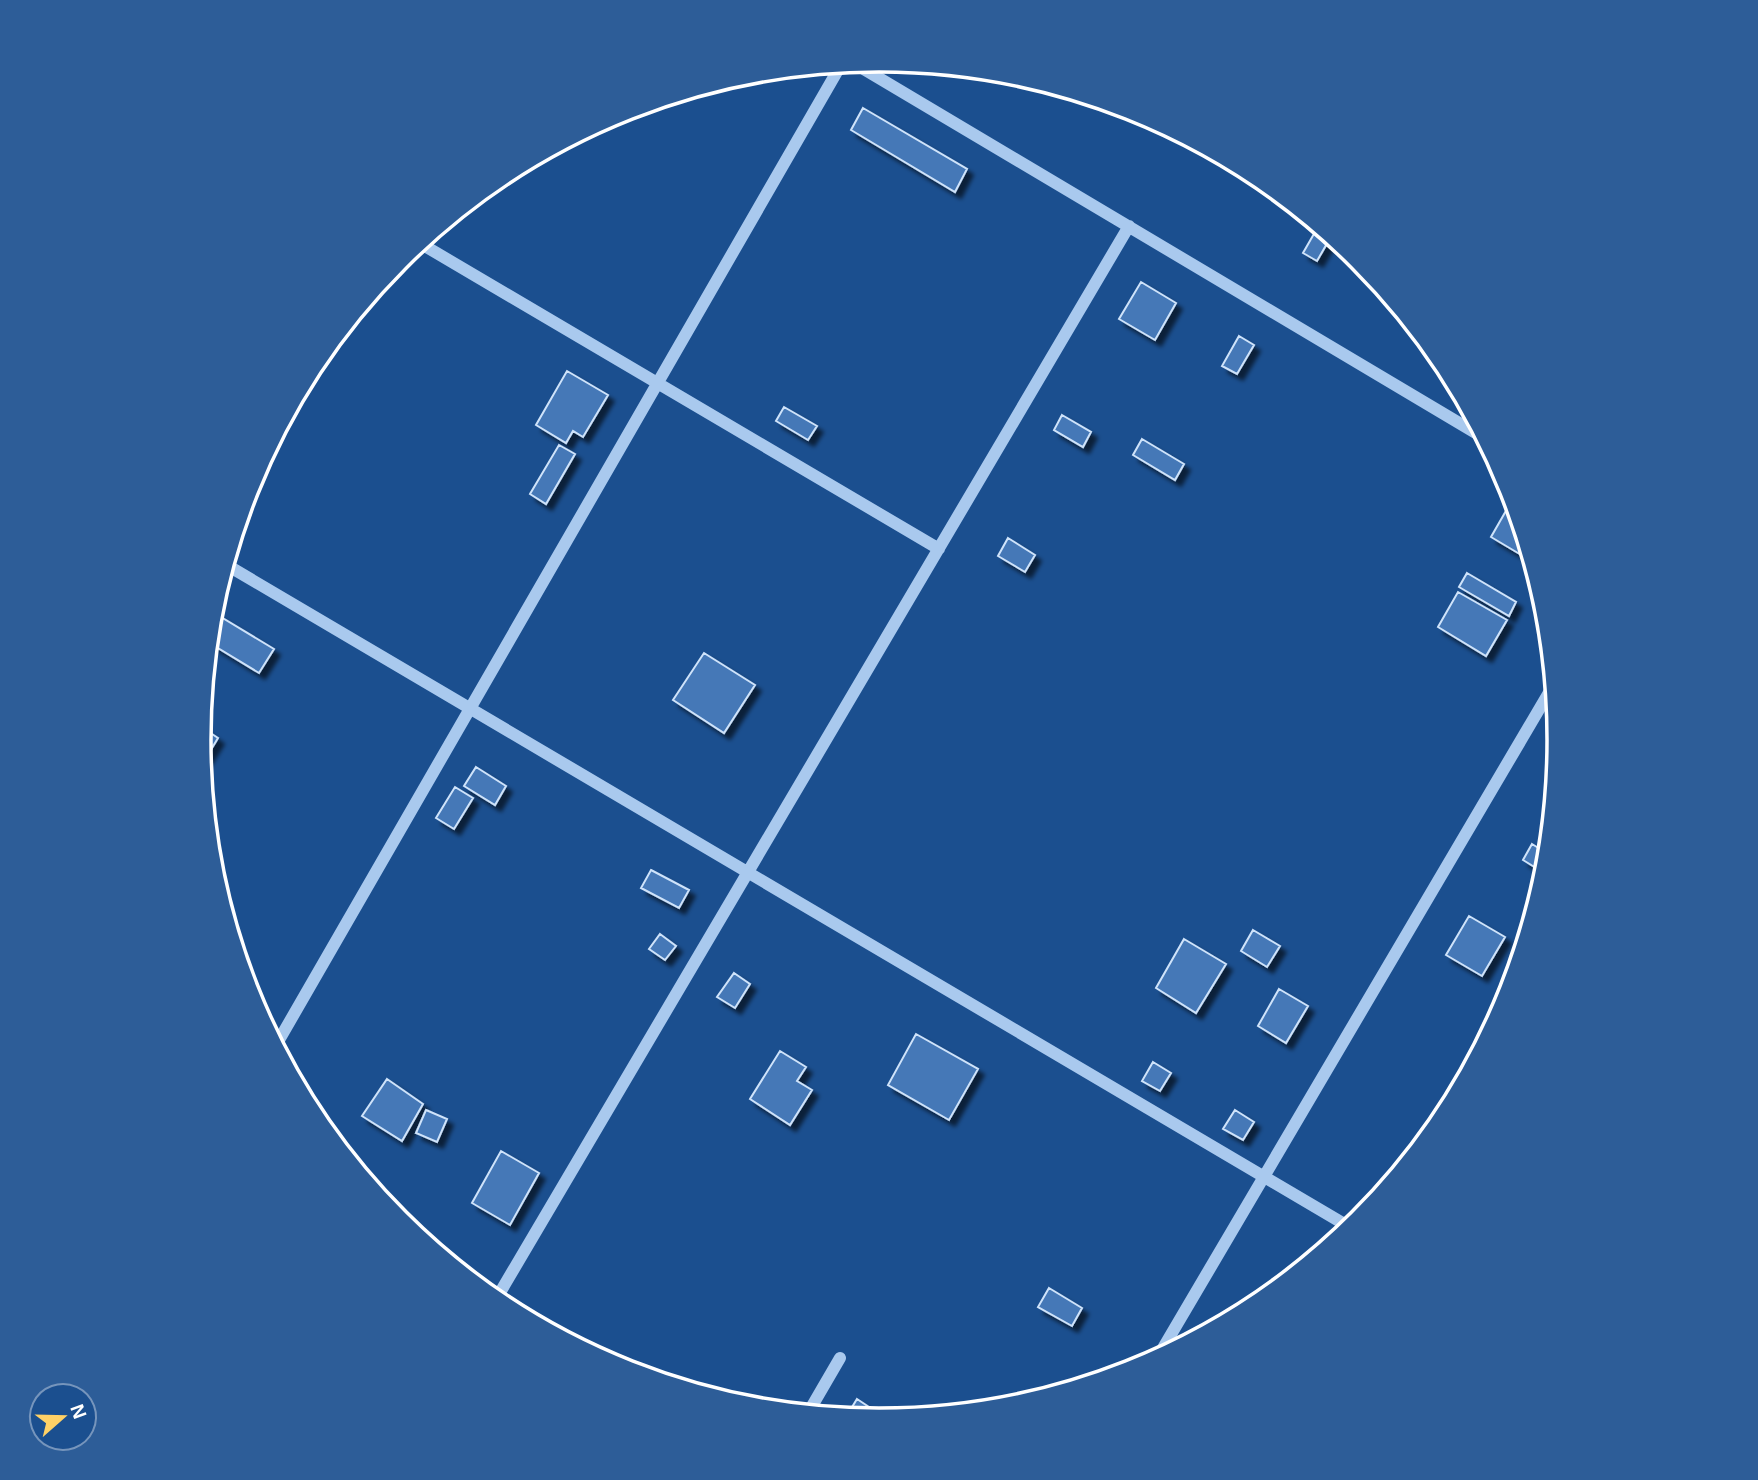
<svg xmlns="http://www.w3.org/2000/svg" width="1758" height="1480" viewBox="0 0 1758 1480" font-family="Helvetica,sans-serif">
	<defs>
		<filter id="shadow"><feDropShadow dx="6" dy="6" stdDeviation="2" flood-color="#0009"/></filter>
	</defs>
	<rect width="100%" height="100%" fill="#1b4f8f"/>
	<path fill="#4478b7" stroke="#cfe3fa" stroke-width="2" filter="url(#shadow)" d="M863,108L967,169L955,192L851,130Z
		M1315,232L1329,240L1317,261L1303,253Z
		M1141,282L1176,303L1155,340L1119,319Z
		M1239,336L1254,345L1237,374L1222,366Z
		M567,371L608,395L583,437L573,431L566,443L536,425Z
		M784,407L817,426L808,440L776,421Z
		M1062,415L1091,432L1083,447L1054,430Z
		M1142,439L1184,464L1175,480L1133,455Z
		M559,445L575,454L546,504L530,494Z
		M1511,502L1515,504L1528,548L1523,556L1491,537Z
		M1008,538L1035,555L1025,572L998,556Z
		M1467,573L1516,602L1509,616L1459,587Z
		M1458,592L1507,620L1486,656L1438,627Z
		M211,611L274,649L259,673L208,642Z
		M704,653L755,685L724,733L673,700Z
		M200,726L218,738L201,766L199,740Z
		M476,767L506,786L495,805L464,786Z
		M455,787L473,798L454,829L436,818Z
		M1532,844L1548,854L1546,874L1523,860Z
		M651,870L689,890L679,908L641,888Z
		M1469,916L1505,937L1482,976L1446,955Z
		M1253,930L1280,946L1267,967L1241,951Z
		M660,934L676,946L665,960L649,949Z
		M1184,939L1226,964L1196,1013L1156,988Z
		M734,973L750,984L735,1008L717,997Z
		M1279,989L1308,1006L1286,1043L1258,1026Z
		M916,1034L978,1069L949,1120L888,1085Z
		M780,1051L806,1067L797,1081L812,1090L790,1125L750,1099Z
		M1153,1062L1171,1073L1160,1091L1142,1081Z
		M387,1079L423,1104L402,1141L362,1116Z
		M426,1110L447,1119L437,1142L416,1133Z
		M1235,1110L1254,1122L1243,1140L1223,1129Z
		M501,1151L539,1173L510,1225L472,1203Z
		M1049,1288L1082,1308L1072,1326L1038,1307Z
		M857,1399L878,1413L873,1420L846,1417Z"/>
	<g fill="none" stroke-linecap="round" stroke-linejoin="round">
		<path stroke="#a9c9ee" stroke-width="12" d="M852,62L1486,439
			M418,242L939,549
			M225,564L1351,1228
			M275,1047L842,63
			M495,1301L1129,226
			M1156,1360L1554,684
			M808,1413L840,1358"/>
	</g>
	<path d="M0 0H1758V1480H0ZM211 740a668 668 0 1 1 1336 0a668 668 0 1 1-1336 0Z" fill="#2d5d98" fill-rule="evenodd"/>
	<path fill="none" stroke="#fff" stroke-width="3.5" d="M211 740a668 668 0 1 1 1336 0a668 668 0 1 1-1336 0Z"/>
	<g transform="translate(63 1417) rotate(70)"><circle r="33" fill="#1b4f8f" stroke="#7695bc" stroke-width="2"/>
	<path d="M0-5L12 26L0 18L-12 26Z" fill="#ffd166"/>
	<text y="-10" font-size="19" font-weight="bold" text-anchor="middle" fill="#ffffff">N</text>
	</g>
</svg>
